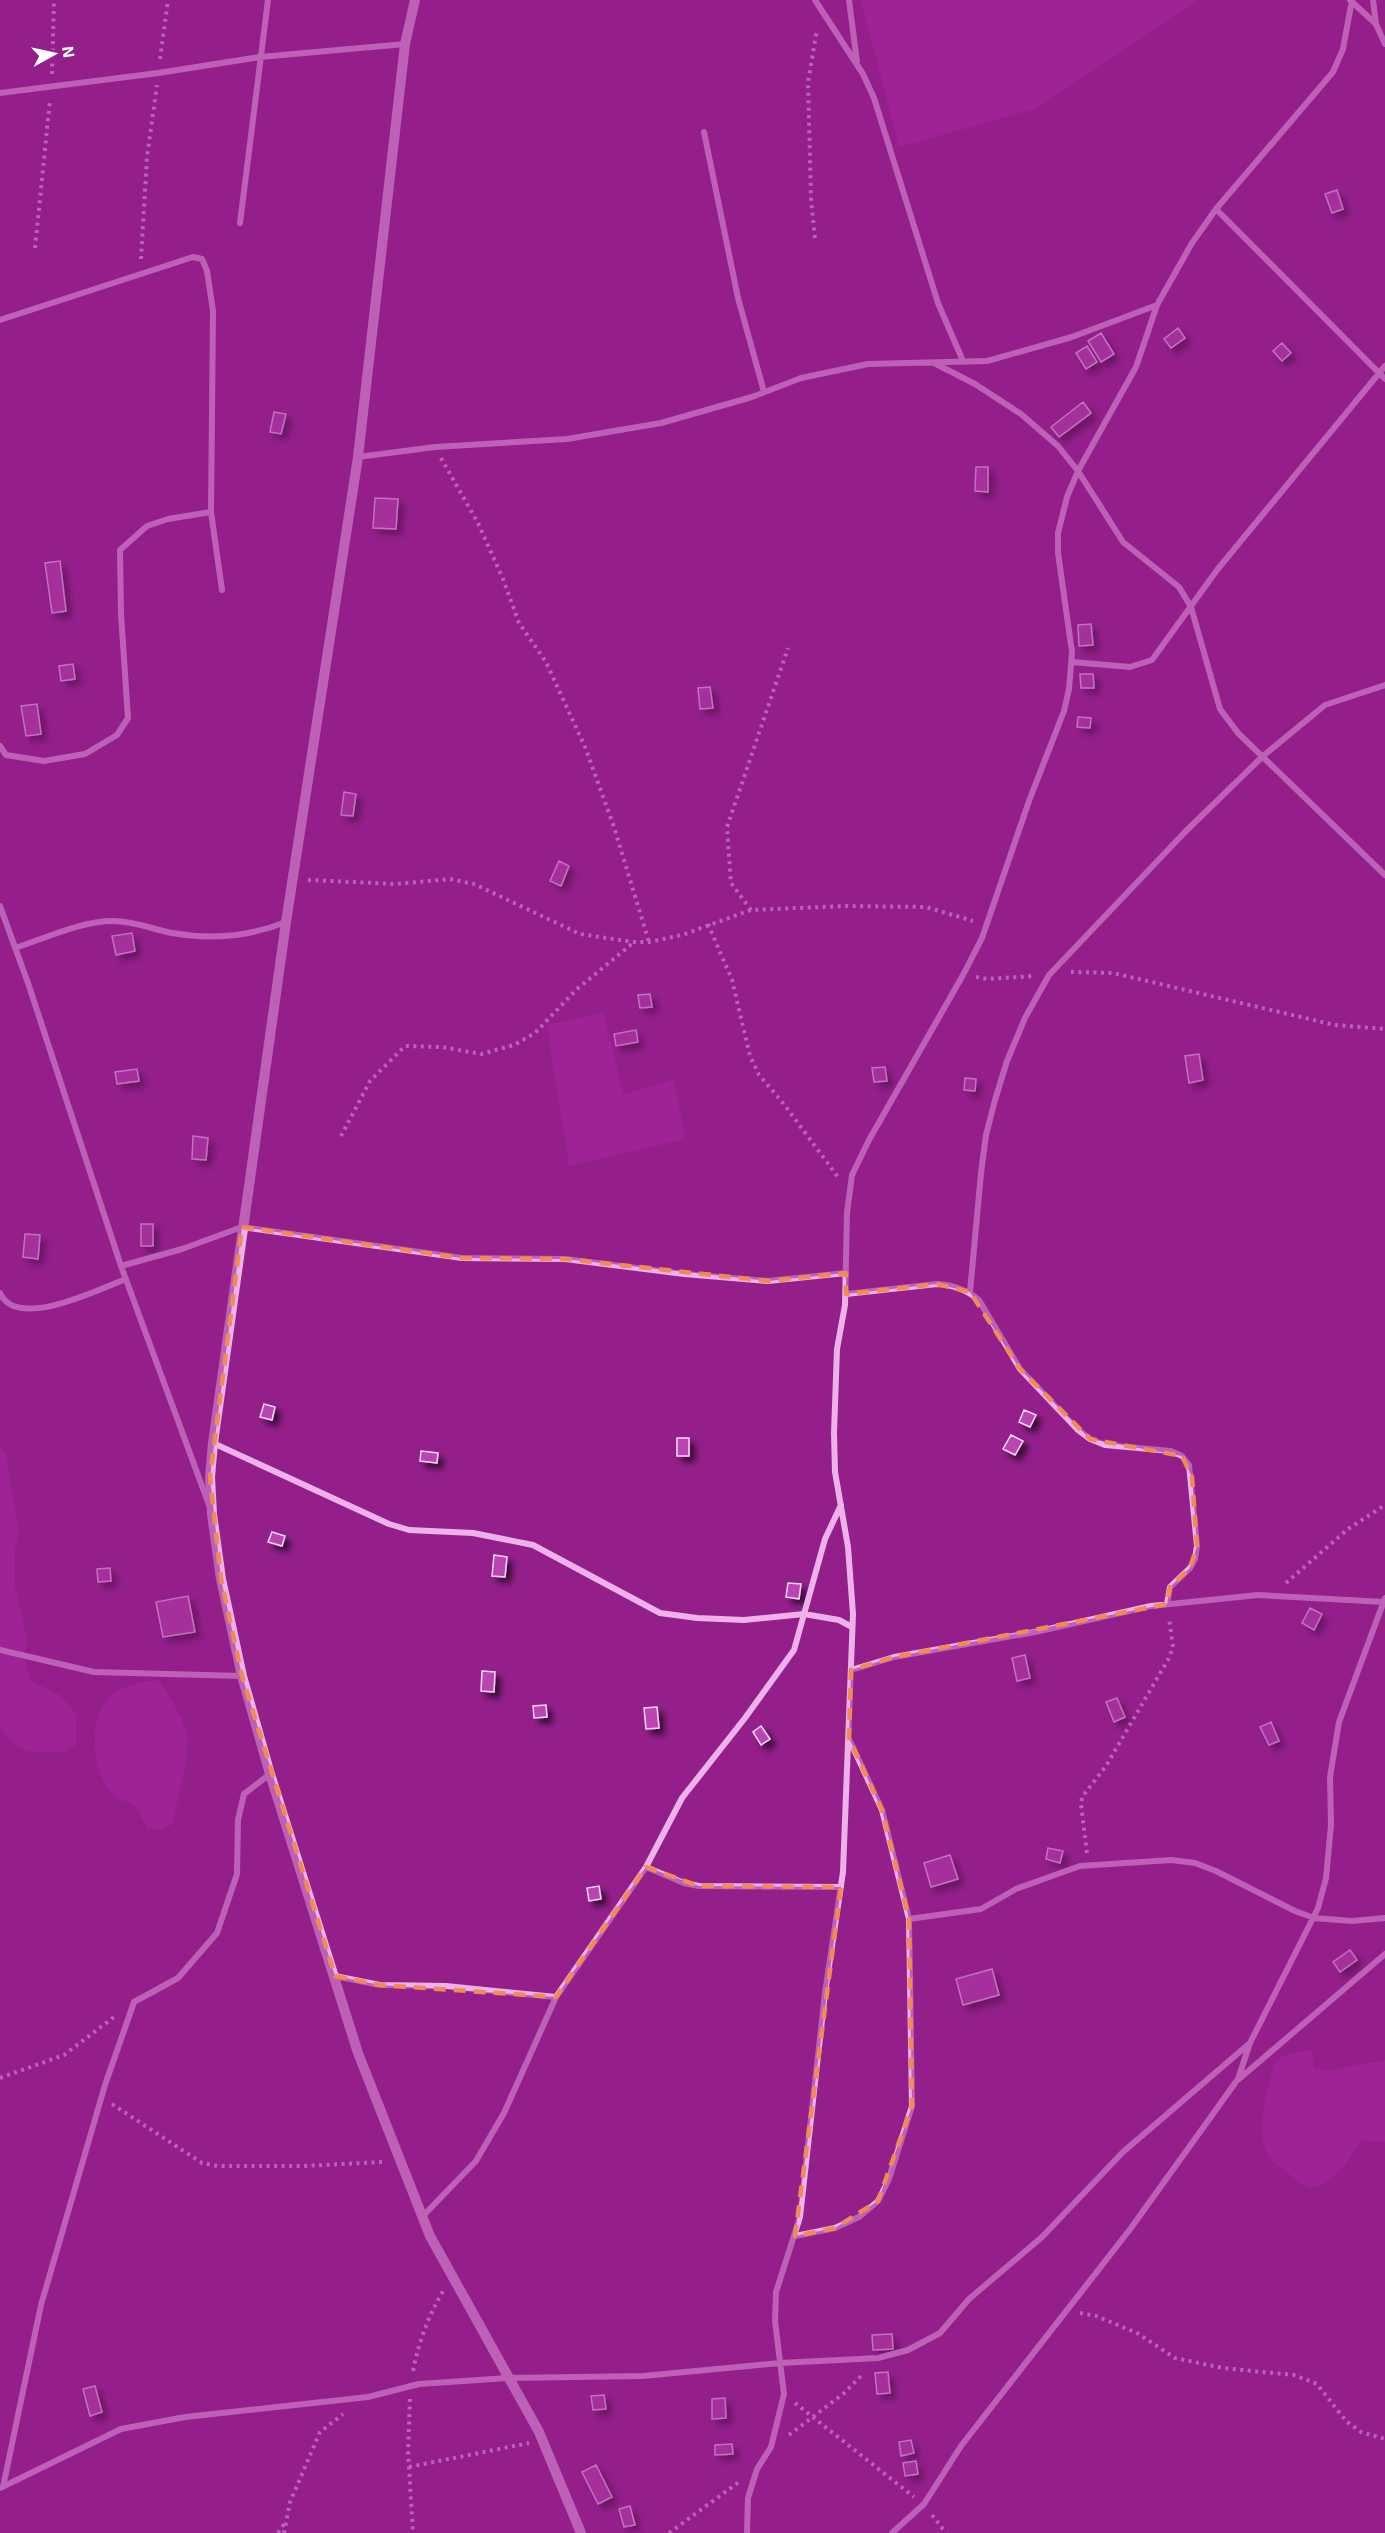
<svg xmlns="http://www.w3.org/2000/svg" width="1385" height="2533" viewBox="0 0 1385 2533" font-family="'Exo 2',sans-serif">
	<defs>
		<filter id="shadow"><feDropShadow dx="5.5" dy="5.5" stdDeviation="3" flood-color="#0009"/></filter>
	</defs>
	<rect width="100%" height="100%" fill="#941f8b"/>
	<path fill="#ad28a4" d="M861,0H1199L1034,109L899,147Z
		M604,1013L623,1095L674,1079L685,1139L569,1166L547,1025Z
		M0,1447L5,1451L19,1532L15,1548V1586L27,1639L24,1658L31,1681L61,1696L76,1715V1744L65,1752C38,1754 15,1753 0,1728Z
		M158,1680C170,1697 182,1715 187,1735C191,1753 176,1804 172,1824L163,1830L148,1829C144,1821 139,1811 133,1805C128,1800 117,1801 113,1795C91,1771 86,1713 114,1693C126,1684 144,1682 158,1680Z
		M1312,2050L1314,2068L1327,2071L1385,2060V2142L1362,2140C1349,2159 1332,2187 1308,2188C1296,2178 1277,2168 1268,2155C1254,2132 1269,2085 1275,2060L1288,2054Z"/>
	<path fill="#ba44b2" stroke="#fad8f8" stroke-width="1.5" filter="url(#shadow)" d="M1337,190L1343,209L1332,213L1325,194Z
		M1178,328L1185,338L1171,348L1164,339Z
		M1101,333L1114,354L1101,362L1088,341Z
		M1282,343L1291,353L1282,361L1273,351Z
		M1087,346L1097,362L1086,369L1076,353Z
		M1083,402L1091,413L1059,437L1051,427Z
		M274,412L286,414L281,434L270,432Z
		M976,467H988V492L975,491Z
		M375,498L398,499L396,529L373,528Z
		M60,561L66,611L52,613L45,563Z
		M1091,624L1093,645L1079,646L1078,625Z
		M73,664L75,679L61,681L59,666Z
		M1080,674H1093L1094,688H1081Z
		M710,687L713,708L700,709L698,688Z
		M37,704L41,734L26,736L21,706Z
		M1078,717L1091,718L1090,728L1077,727Z
		M344,792L356,794L353,816L341,815Z
		M559,861L569,866L561,886L550,881Z
		M132,933L135,951L116,955L112,936Z
		M650,994L652,1007L640,1008L638,995Z
		M636,1030L638,1042L616,1046L614,1034Z
		M1199,1054L1203,1080L1189,1083L1185,1056Z
		M885,1067L887,1081L874,1082L872,1068Z
		M137,1069L139,1081L117,1084L115,1072Z
		M965,1078L976,1079L975,1091L964,1090Z
		M193,1136L208,1138L206,1160L192,1159Z
		M141,1224H153V1246H141Z
		M25,1234L40,1235L38,1259L23,1257Z
		M264,1404L275,1407L272,1420L260,1417Z
		M1024,1410L1036,1415L1030,1427L1019,1422Z
		M1011,1435L1023,1441L1015,1455L1003,1449Z
		M677,1438H689V1456H677Z
		M421,1451L438,1453L437,1463L420,1461Z
		M272,1532L285,1536L282,1546L268,1542Z
		M494,1555L507,1557L505,1577L492,1576Z
		M110,1568L111,1581L98,1582L97,1569Z
		M788,1583L801,1584L799,1599L786,1597Z
		M188,1596L195,1632L163,1637L156,1602Z
		M1310,1608L1322,1614L1314,1630L1302,1623Z
		M1025,1655L1030,1678L1017,1681L1012,1658Z
		M482,1671L495,1672L494,1692L481,1691Z
		M1117,1698L1125,1717L1114,1722L1106,1702Z
		M546,1705L547,1717L534,1718L533,1706Z
		M657,1707L659,1728L646,1729L644,1708Z
		M1271,1722L1279,1741L1269,1745L1260,1727Z
		M761,1726L770,1739L761,1745L753,1732Z
		M1048,1848L1063,1851L1060,1863L1046,1859Z
		M950,1855L958,1879L931,1887L924,1863Z
		M599,1886L601,1899L589,1901L587,1888Z
		M1350,1950L1357,1960L1340,1972L1333,1962Z
		M992,1969L999,1995L963,2005L956,1979Z
		M892,2334L893,2349L873,2350L872,2335Z
		M888,2372L890,2393L877,2394L875,2373Z
		M95,2386L102,2412L90,2416L83,2389Z
		M604,2395L606,2409L593,2410L591,2396Z
		M725,2398L726,2418L712,2419V2399Z
		M911,2440L914,2453L901,2456L899,2442Z
		M732,2444L733,2454L715,2455V2445Z
		M916,2461L918,2474L905,2476L903,2463Z
		M596,2465L612,2497L598,2504L582,2472Z
		M630,2506L635,2525L624,2527L619,2509Z"/>
	<g fill="none" stroke-linecap="round" stroke-linejoin="round">
		<path stroke="#eeb2ea" stroke-width="4" stroke-dasharray="3 4.5" stroke-linecap="butt" d="M160,59L168,0
			M52,74L54,0
			M815,238L811,199L808,82L817,29
			M35,248L50,100
			M141,259L147,157L157,85
			M441,458L478,523L503,579L519,623L546,662L585,747L613,824L649,942
			M308,880L396,884L450,879L474,884L580,934L633,942H649L682,935L751,910L845,906L926,907L973,921
			M751,910L731,883L727,827L788,648
			M708,924L732,980L750,1056L759,1075L783,1103L838,1177
			M1071,972L1113,973L1335,1025L1385,1029
			M976,977L987,979L1034,976
			M341,1136L370,1081L405,1046L442,1047L481,1054L514,1045L535,1033L577,989L633,943
			M1286,1583L1348,1529L1385,1505
			M1087,1853L1081,1805L1082,1797L1106,1766L1169,1658L1173,1647L1169,1618
			M0,2078L64,2055L114,2017
			M112,2104L202,2163L218,2166H303L384,2162
			M1080,2313L1096,2316L1137,2333L1175,2358L1223,2368L1294,2375L1317,2384L1346,2421L1361,2432L1385,2439
			M413,2371C419,2341 428,2317 443,2291
			M410,2399L408,2451L413,2533
			M795,2403L914,2497
			M789,2435L843,2394L864,2373
			M409,2467L529,2443
			M932,2515L946,2533
			M278,2533L284,2524
			M284,2533L290,2502L320,2432L343,2414
			M669,2533L739,2482"/>
		<path stroke="#eeb2ea" stroke-width="6" d="M815,0L863,74L874,98L938,303L963,361
			M849,0L857,62
			M1350,0L1376,24
			M1373,0L1376,24L1385,44
			M0,93L158,73L260,57L405,44
			M704,132L738,298L764,392
			M1216,209L1385,379
			M240,223L268,0
			M0,320L193,257L202,259L207,271L213,311L211,512L222,590
			M934,363L975,384L1021,414L1058,446L1078,471L1123,542L1179,587L1191,607L1220,709L1238,733L1385,875
			M358,457L435,447L567,439L661,423L752,397L801,378L868,364L987,361L1072,337L1157,305
			M1072,662L1130,667L1152,660L1217,570L1385,366
			M0,746L6,755L44,761L85,754L117,735L128,718L121,614L120,550L147,526L168,519L211,512
			M0,906L28,983L121,1266L209,1505
			M15,948C46,938 81,921 113,921C134,921 152,929 172,933C212,940 248,937 286,922
			M121,1266L182,1249L242,1227L462,1258L565,1259L684,1274L768,1281L846,1273
			M970,1292L981,1173L986,1135L995,1100L1007,1061L1025,1018L1049,975L1185,832L1263,756L1325,705L1385,685
			M0,1293C17,1331 99,1289 126,1279
			M846,1294L937,1284C954,1285 967,1290 979,1300L1020,1369L1077,1429L1090,1439L1105,1445L1171,1451L1182,1456L1189,1465L1197,1546L1195,1559L1190,1568L1170,1587L1167,1604
			M213,1443L389,1524L409,1530L473,1533L533,1545L660,1613L697,1618L744,1620L804,1614L839,1620L852,1627
			M0,1650L94,1672L242,1676
			M851,1670L894,1657L1035,1632L1151,1606L1258,1595L1385,1602
			M850,1741L882,1810L909,1919
			M646,1867L684,1883L699,1886L841,1887
			M335,1976L380,1985L446,1986L556,1997
			M1239,2079L1385,1954
			M422,2217L476,2161L504,2113L556,1997L646,1867L682,1798L745,1718L794,1650L825,1539L841,1505
			M795,2236L835,2228L859,2217L878,2201L889,2179L912,2106L909,1919L981,1909L1016,1889L1080,1866L1171,1860L1195,1863L1216,1871L1295,1911L1314,1918L1352,1921L1385,1918
			M3,2487L41,2305L105,2085L134,2002L178,1978L217,1933L237,1874L238,1820L244,1794L270,1774
			M0,2488L121,2429L185,2417L368,2397L419,2384L508,2378L643,2376L780,2363L878,2358L908,2350L940,2333L969,2299L1042,2237L1123,2152L1250,2043
			M747,2533L748,2498L757,2469L771,2447L784,2394L775,2321L776,2292L800,2217L825,1993L843,1872L853,1614L848,1547L835,1472L834,1433L837,1349L845,1305L847,1213L852,1175L869,1140L963,975L982,938L1029,801L1064,711L1069,689L1072,652L1058,553V533L1067,497L1078,471L1136,367L1157,305L1192,243L1216,209L1333,72L1343,49L1352,0
			M892,2533L924,2504L961,2446L1131,2228L1238,2079L1250,2043L1318,1908L1326,1878L1331,1825L1330,1777L1339,1722L1385,1598"/>
		<path stroke="#eeb2ea" stroke-width="10" d="M415,0L405,44L358,457L286,922L213,1443L210,1477L212,1514L221,1579L242,1676L270,1774L358,2053L430,2236L539,2432L581,2533"/>
	</g>
	<path d="M0 0H1385V2533H0ZM242,1227L462,1258L565,1259L768,1281L846,1273V1294L937,1284L970,1292L1020,1369L1090,1439L1182,1456L1192,1477L1197,1546L1190,1568L1170,1587L1167,1604L894,1657L851,1670L849,1738L882,1810L909,1919L912,2106L878,2201L835,2228L795,2236L841,1887L699,1886L646,1867L556,1997L380,1985L335,1976L242,1676L221,1579L210,1477Z" fill="#941f8b" fill-opacity=".55" fill-rule="evenodd"/>
	<path fill="none" stroke="#ef8b55" stroke-width="4.5" stroke-dasharray="12 8" stroke-linejoin="round" d="M242,1227L462,1258L565,1259L768,1281L846,1273V1294L937,1284L970,1292L1020,1369L1090,1439L1182,1456L1192,1477L1197,1546L1190,1568L1170,1587L1167,1604L894,1657L851,1670L849,1738L882,1810L909,1919L912,2106L878,2201L835,2228L795,2236L841,1887L699,1886L646,1867L556,1997L380,1985L335,1976L242,1676L221,1579L210,1477Z"/>
	<g transform="translate(54 54) rotate(82)" stroke="#941f8b" stroke-width="4.5" paint-order="stroke">
	<path d="M0-4.5L10 22L0 15L-10 22Z" fill="#ffffff"/>
	<text y="-9" font-size="16" font-weight="bold" text-anchor="middle" fill="#ffffff">N</text>
	</g>
</svg>
